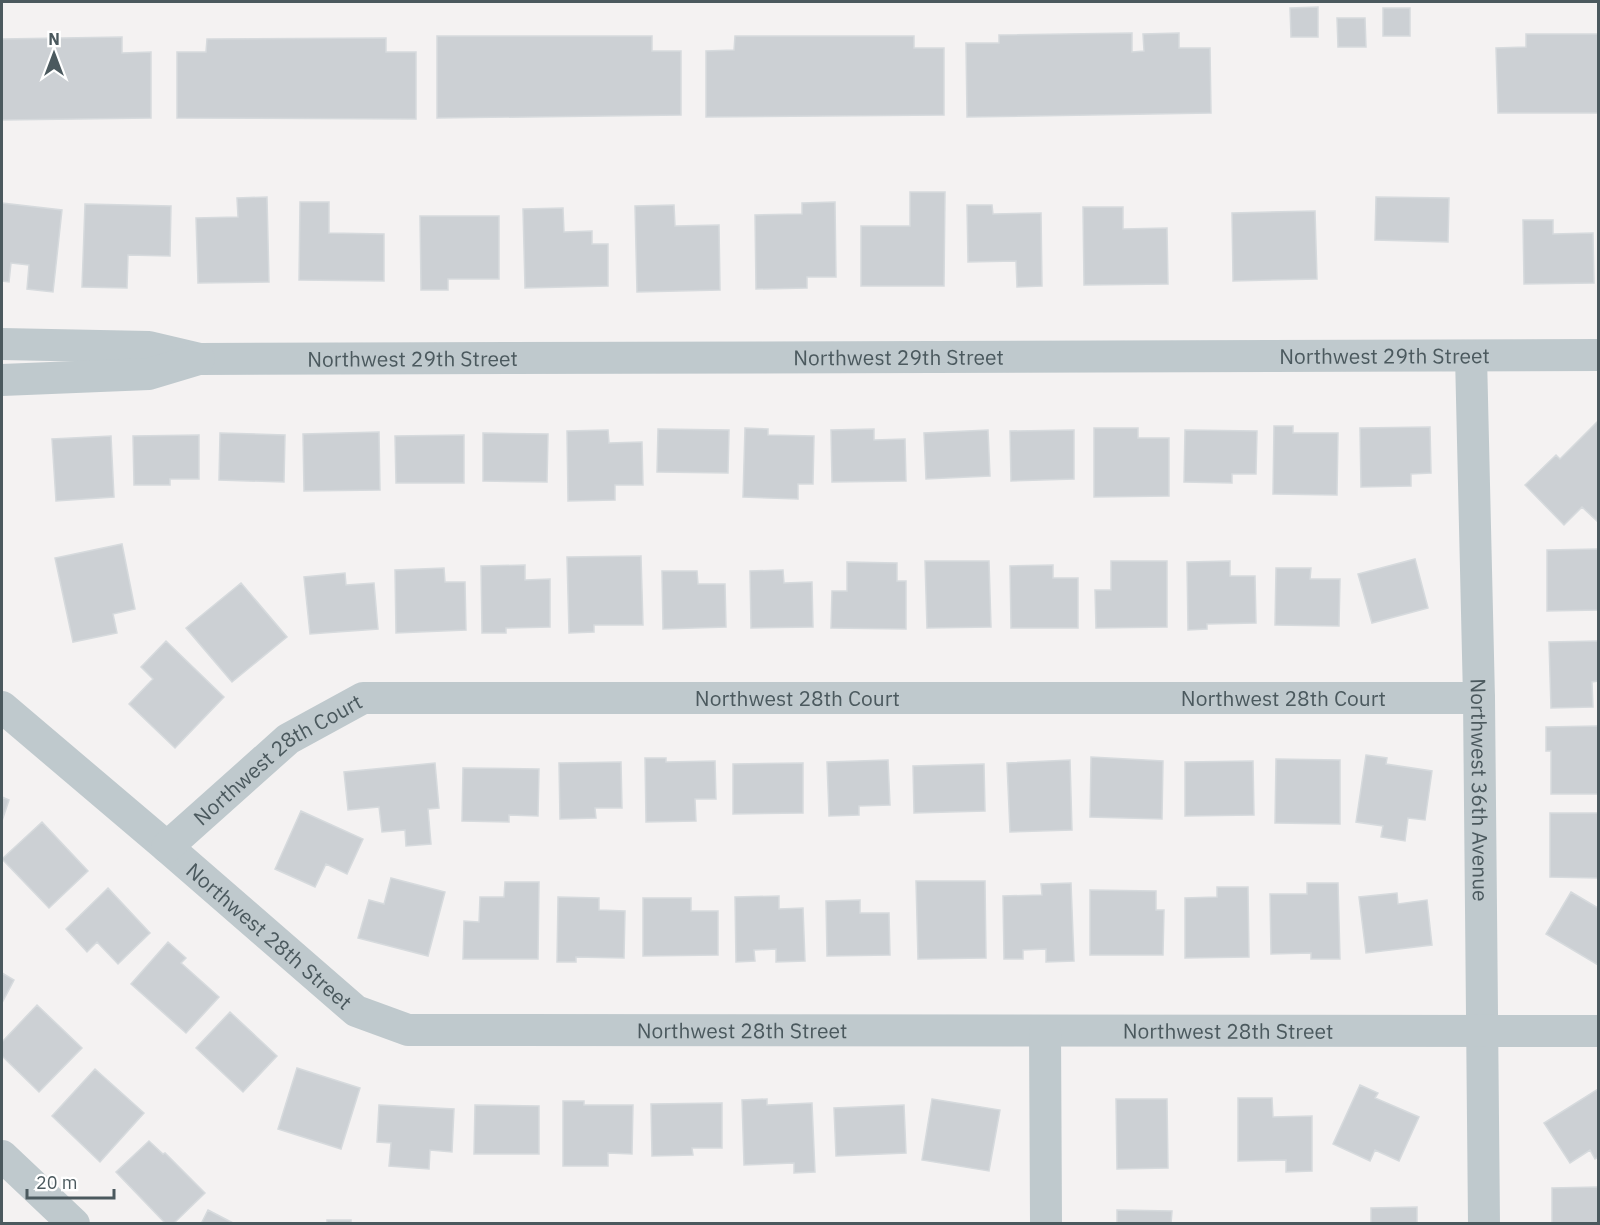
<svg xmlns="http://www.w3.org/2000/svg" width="1600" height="1225" viewBox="0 0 1600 1225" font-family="'IBM Plex Sans',sans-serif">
	<rect width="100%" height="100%" fill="#f4f2f2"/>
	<path fill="#ccd0d4" stroke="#d6dadd" stroke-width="1.5" d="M1318,7V37H1291L1290,8Z
		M1383,8H1410V36H1383Z
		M1337,18H1365L1366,47H1338Z
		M1132,33V52L1144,51L1143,34L1179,33V48H1210L1211,113L967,117L966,43H999V35Z
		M1526,34H1598V113H1498L1496,48L1526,47Z
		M437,36H652V51H681V115L437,118Z
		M735,36H914V48H944V115L706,117V51L734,50Z
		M122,37V53L151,52V118L2,120V39Z
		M386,38V52H416V119L177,118V52H206L207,39Z
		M910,192H945L944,286H861V226H910Z
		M267,197L269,282L198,283L196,218L238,217L237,198Z
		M1376,197L1449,198L1448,242L1375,240Z
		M300,202H329V233L384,234V281L299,280Z
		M835,202L836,277H807V288L756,289L755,215L802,214V203Z
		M2,203L62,210L53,292L27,289L29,265L11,263L9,282L2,281Z
		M85,204L171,206L170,256L128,255L127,288L82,287Z
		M674,205L675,226L719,225L720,290L637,292L635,206Z
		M967,205H992L993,214L1041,213L1042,286L1017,287L1016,261L968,262Z
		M1083,207H1123V229L1167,228L1168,284L1084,285Z
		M563,208L564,232L592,231V244H608V286L525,288L523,209Z
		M1315,211L1317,279L1233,281L1232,213Z
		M420,216H499V279H448V290H421Z
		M1523,220H1553V234L1593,233L1594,283L1524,284Z
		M1598,421V519L1597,521L1582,507L1564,525L1525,485L1556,455L1560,459Z
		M1274,426H1293V433H1338L1337,495L1273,494Z
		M1430,427L1431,473L1411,474V486L1361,487L1360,428Z
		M745,428L768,429V435L814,436L813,484H798V499L743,497Z
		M1094,428H1138V438H1169V496L1094,497Z
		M658,429L729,430L728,473L657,472Z
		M874,429V440L905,439L906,481L832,482L831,430Z
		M608,430L609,443L642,442L643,485H615V500L568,501L567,431Z
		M988,430L990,476L926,479L924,433Z
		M1074,430V479L1011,481L1010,431Z
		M1185,430L1257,431L1256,474H1232V483L1184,482Z
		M379,432L380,490L304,491L303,434Z
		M220,433L285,435L284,482L219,480Z
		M483,433L548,434L547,482L483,481Z
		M199,435V479H170V485H134L133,436Z
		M464,435V483H396L395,436Z
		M111,436L114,497L56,501L52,439Z
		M122,544L135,609L113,614L117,633L73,642L55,558Z
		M1598,549V610L1547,611V550Z
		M641,556L643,625H594V632L569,633L567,557Z
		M1415,559L1428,608L1372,623L1358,574Z
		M925,561H989L991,627L927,628Z
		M1111,561H1167V627L1096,628L1095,590H1111Z
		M1230,561V576H1255L1256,623L1207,624V629L1188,630L1187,562Z
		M847,562L897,563V581H906V629L831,628L832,591H847Z
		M525,565V580L550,579V627L506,628V633H482L481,566Z
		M1053,565V578H1078V628H1011L1010,566Z
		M444,568L445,582H465L466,630L396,633L395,570Z
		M1276,568H1311L1310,579H1340L1339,626L1275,625Z
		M783,570L784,583L812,582L813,627L751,628L750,571Z
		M662,571H697L698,584H725L726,627L663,629Z
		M345,573L346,585L374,583L378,629L310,634L304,577Z
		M241,583L287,637L232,682L186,628Z
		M166,641L224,697L175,748L129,704L153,679L141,667Z
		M1598,641V681L1592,682L1593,707L1551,708L1549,642Z
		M1598,726V794H1551V751H1546V727Z
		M1366,755L1387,758L1386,764L1432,771L1425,820L1408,818L1405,841L1381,837L1383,826L1356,822Z
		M1091,757L1163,761L1162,819L1090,817Z
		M645,758H666V762L715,761L716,799H695L696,821L646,822Z
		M1276,759L1340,760V824L1275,823Z
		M888,760L890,805L859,806V815L829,816L827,762Z
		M1070,760L1072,830L1010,832L1007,763Z
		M1253,761L1254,815L1185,816V762Z
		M621,762L622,808H595L596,818L560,819L559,763Z
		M435,763L439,808L428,809L431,844L406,846L405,830L382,832L379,807L348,810L344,772Z
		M803,763V813L733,814V764Z
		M984,764L985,811L914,813L913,766Z
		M463,768L539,769L538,816L509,815V822L462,821Z
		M2,797L9,800L2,821Z
		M301,811L363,839L347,874L326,864L315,887L275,869Z
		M1550,813H1598V878L1550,877Z
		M42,822L88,871L49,908L2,859Z
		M391,878L445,892L428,956L358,938L369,900L384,904Z
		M916,881H985L986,958L918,959Z
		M505,882H539L538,959H463L464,921L479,922L480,897H504Z
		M1071,883L1074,961L1046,962V949L1023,950V959H1004L1003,896L1042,895L1041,884Z
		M1307,883H1338L1340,959H1311V953L1271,954L1270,894H1307Z
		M1217,887H1248L1249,957L1185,958V898L1217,897Z
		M108,888L150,933L118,964L97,942L87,952L66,929Z
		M1090,890L1156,891V910H1164L1163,955H1090Z
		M1571,892L1598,908V965L1546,934Z
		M1397,893L1398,904L1427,900L1432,945L1366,953L1359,897Z
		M779,896V909L803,908L805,961L776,962V949L754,950L755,961L736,962L735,897Z
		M558,897L599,898V910L625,911L624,958L576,957V962H557Z
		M643,898H691V911H718V955L643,956Z
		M860,900V913H889L890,955L827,956L826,901Z
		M168,942L186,958L181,963L219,997L186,1033L131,984Z
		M2,973L14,980L2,1003Z
		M37,1005L82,1048L39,1092L2,1056V1042Z
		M230,1012L277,1056L243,1092L196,1048Z
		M297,1068L360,1088L341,1149L278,1129Z
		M95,1069L144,1113L100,1162L52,1116Z
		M1360,1085L1378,1093L1375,1098L1419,1117L1399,1161L1375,1150L1370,1161L1333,1144Z
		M1598,1089V1157L1595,1159L1590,1150L1570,1163L1544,1123Z
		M1238,1098H1272L1273,1117L1312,1116V1171L1286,1172V1160L1238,1161Z
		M767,1099V1105L812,1103L815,1172L794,1173V1163L744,1165L742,1100Z
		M932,1099L1000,1110L989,1171L922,1160Z
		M1116,1099H1167L1168,1168L1117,1169Z
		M563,1101H584V1105H633L632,1154L608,1153V1166H563Z
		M722,1103V1148H692L693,1155L652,1156L651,1104Z
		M379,1105L454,1109L452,1152L430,1150L429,1169L389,1166L391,1143L377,1142Z
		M475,1105L539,1106V1154H474Z
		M904,1105L906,1153L836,1156L834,1108Z
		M149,1141L163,1154L165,1153L205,1193L173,1224H166L116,1172Z
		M1598,1187V1224H1552V1188Z
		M1417,1207V1224H1371V1208Z
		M208,1210L235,1224H201Z
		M1117,1210L1172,1211L1171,1224H1117Z
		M327,1220H351V1224H327Z"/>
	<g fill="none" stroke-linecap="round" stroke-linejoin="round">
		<g stroke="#bfc9cd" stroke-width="32">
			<path id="s1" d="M2,344L149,347L200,359L1598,355"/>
			<path id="s2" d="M1471,356L1479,698L1484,1224"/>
			<path d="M2,380L149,374L199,359"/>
			<path id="s3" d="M2,707L167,847L356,1011L408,1030L1598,1031"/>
			<path id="s4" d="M167,847L288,739L363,698H1479"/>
			<path d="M1045,1031L1046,1224"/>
			<path d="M2,1156L74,1224"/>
		</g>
	</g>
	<g text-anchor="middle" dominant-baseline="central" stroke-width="4.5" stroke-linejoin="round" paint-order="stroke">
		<g font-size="21" fill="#4b595e" stroke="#fff">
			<text stroke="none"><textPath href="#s1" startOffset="1384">Northwest 29th Street</textPath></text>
			<text stroke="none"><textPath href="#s1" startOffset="898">Northwest 29th Street</textPath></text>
			<text stroke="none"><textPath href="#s1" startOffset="412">Northwest 29th Street</textPath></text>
			<text stroke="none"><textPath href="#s4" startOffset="682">Northwest 28th Court</textPath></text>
			<text stroke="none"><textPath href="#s4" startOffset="1168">Northwest 28th Court</textPath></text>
			<text stroke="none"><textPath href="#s4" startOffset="142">Northwest 28th Court</textPath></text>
			<text stroke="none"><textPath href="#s2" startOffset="434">Northwest 36th Avenue</textPath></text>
			<text stroke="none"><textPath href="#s3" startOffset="352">Northwest 28th Street</textPath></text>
			<text stroke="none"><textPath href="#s3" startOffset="856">Northwest 28th Street</textPath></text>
			<text stroke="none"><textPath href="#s3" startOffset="1342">Northwest 28th Street</textPath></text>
		</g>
	</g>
	<rect width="1600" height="1225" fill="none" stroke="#4b595e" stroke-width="6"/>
	<g transform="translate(54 54)" stroke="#ffffff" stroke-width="4.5" paint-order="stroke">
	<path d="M0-4.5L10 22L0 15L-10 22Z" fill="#4b595e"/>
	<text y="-9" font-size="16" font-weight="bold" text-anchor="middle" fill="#4b595e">N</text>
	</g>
	<path d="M27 1189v9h87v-9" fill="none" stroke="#4b595e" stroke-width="3"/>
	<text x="36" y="1189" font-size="18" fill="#4b595e" stroke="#ffffff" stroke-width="4.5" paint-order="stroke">20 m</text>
</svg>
